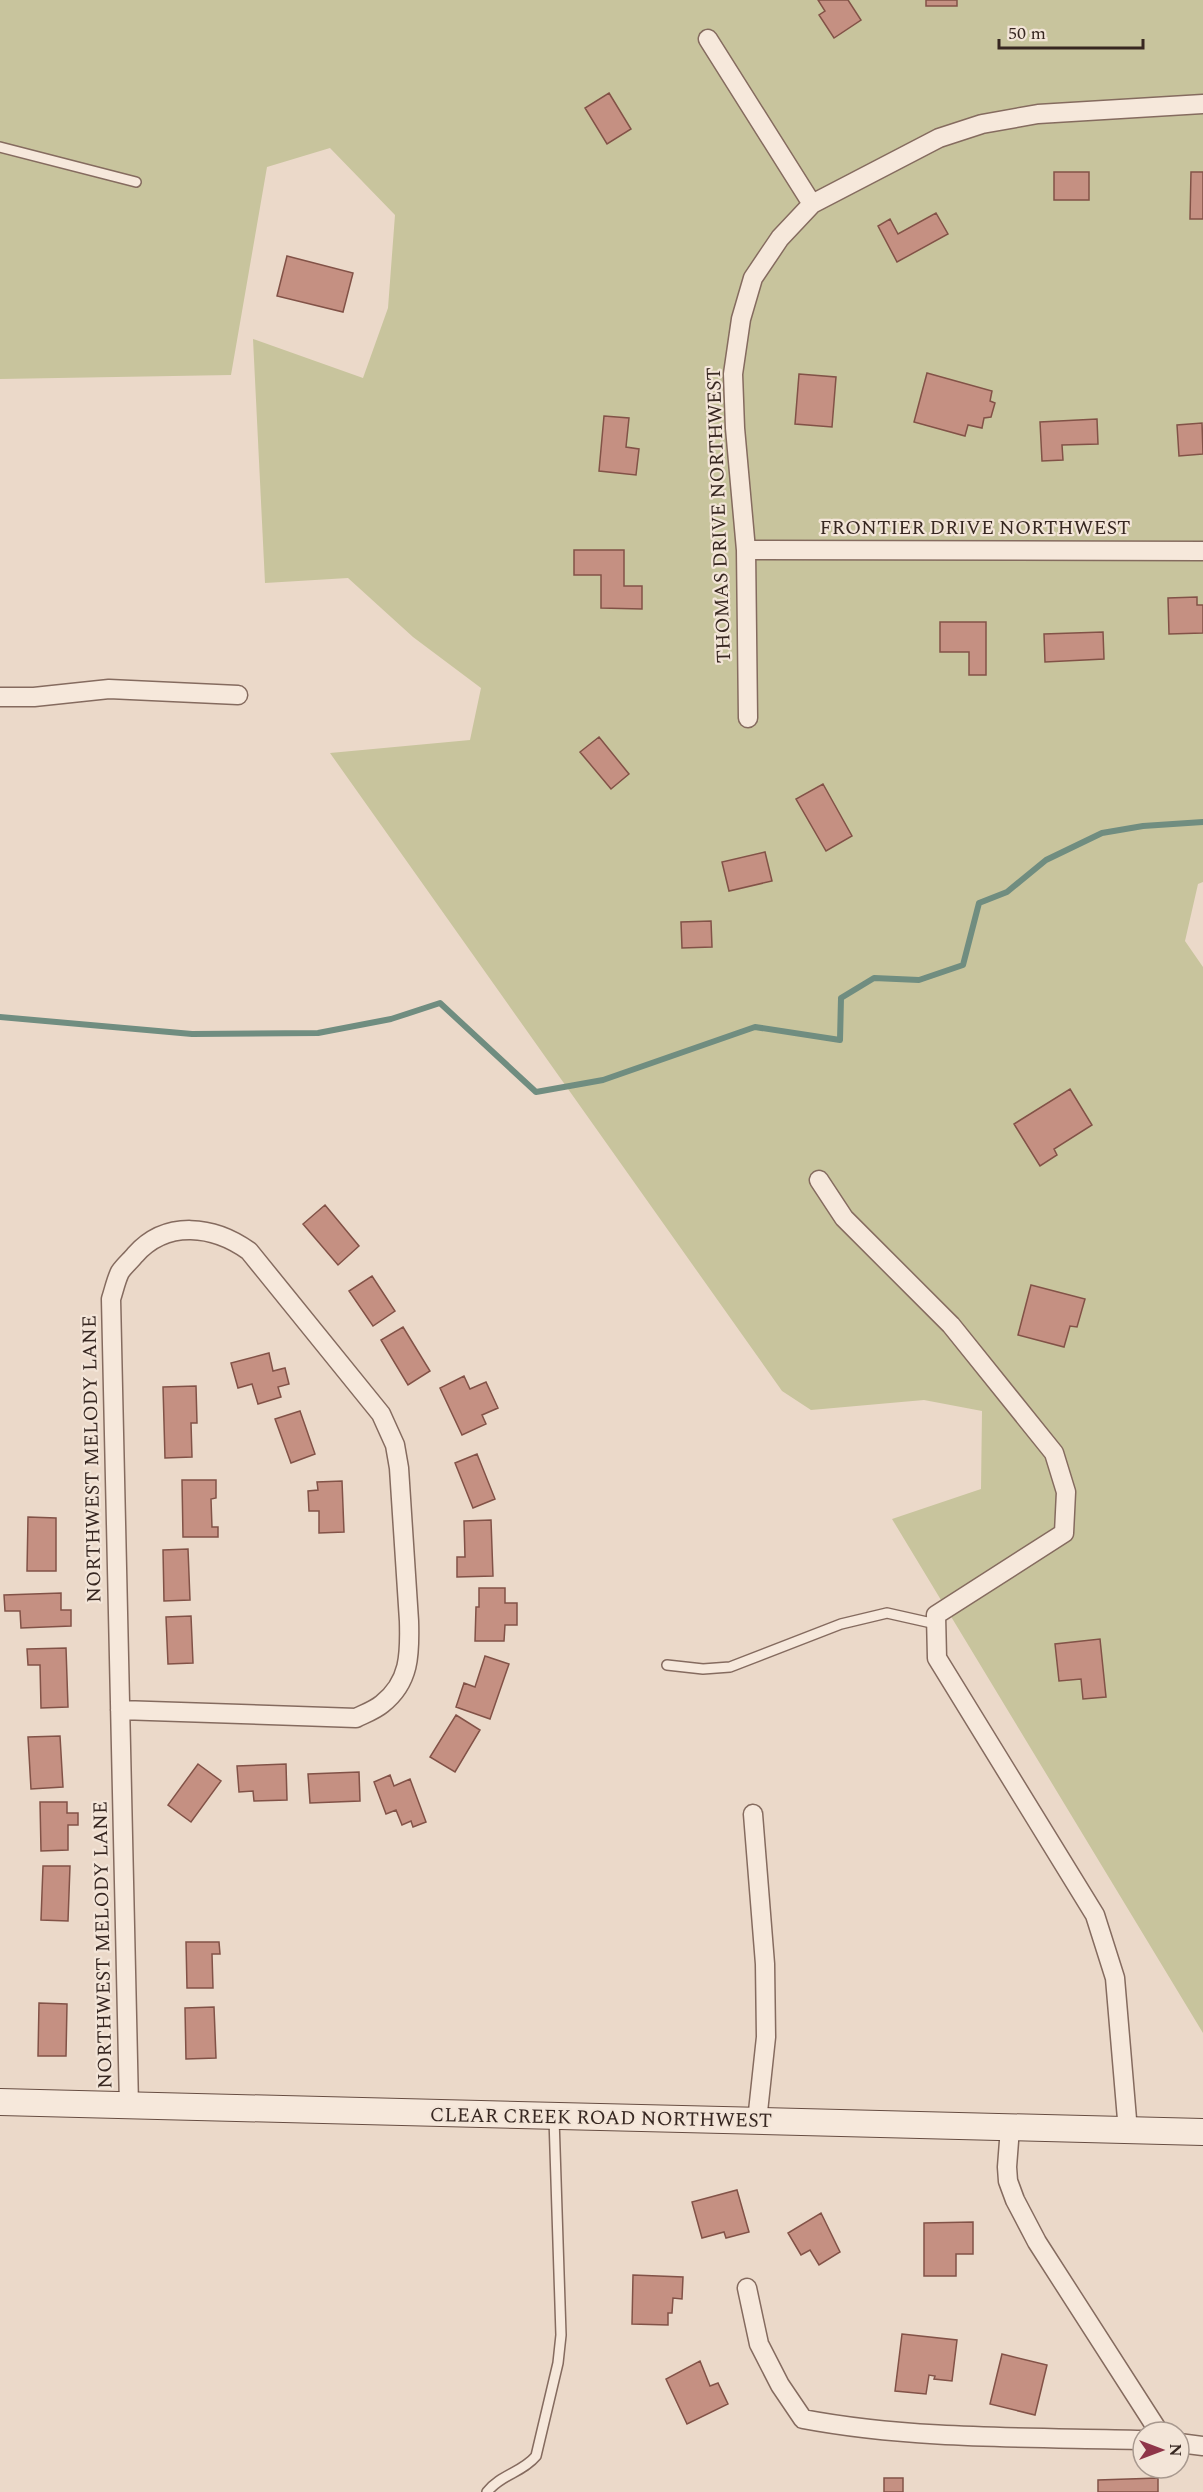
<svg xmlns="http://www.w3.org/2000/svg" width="1203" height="2492" viewBox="0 0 1203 2492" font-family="Spectral,serif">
	<rect width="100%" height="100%" fill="#ebd9c9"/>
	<path fill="#c8c49d" d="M0,0H1203V882L1198,884L1185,941L1203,967V2033L892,1519L981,1489L982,1411L924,1400L811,1410L782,1391L330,753L470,740L481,688L413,637L348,578L265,583L253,339L363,378L388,308L395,215L330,148L267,167L231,375L0,379Z"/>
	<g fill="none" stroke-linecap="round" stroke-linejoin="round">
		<path stroke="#708d80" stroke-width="6" d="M0,1017L192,1034L318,1033L391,1019L440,1003L536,1092L603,1080L755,1027L840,1040L841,998L874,978L919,980L963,965L979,903L1007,892L1046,860L1102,833L1143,826L1203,822"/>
	</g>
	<path fill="#c59082" stroke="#825247" stroke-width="1.5" d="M818,0H848L861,20L834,38L819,15L825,11Z
		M926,0H957V6H926Z
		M609,93L631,129L607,144L585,108Z
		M1054,172H1089V200H1054Z
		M1191,172H1203V219H1190Z
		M936,213L948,234L897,262L878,226L890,219L898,234Z
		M287,256L353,273L343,312L277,296Z
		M927,373L992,391L990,401L995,403L991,417L984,418L982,428L968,425L965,436L914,422Z
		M799,374L836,377L832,427L795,424Z
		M604,416L629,418L626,447L639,449L636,475L599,471Z
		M1097,419L1098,444L1062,445L1063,460L1042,461L1040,422Z
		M1202,423L1203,454L1179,456L1177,425Z
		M574,550H624V586H642V609L601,608V575H574Z
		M1197,597V605H1203V633L1169,634L1168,598Z
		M940,622H986V675H969V652H940Z
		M1103,632L1104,659L1045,662L1044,634Z
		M599,737L629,774L611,789L580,752Z
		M823,784L852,836L826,851L796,799Z
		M765,852L772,881L729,891L722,862Z
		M711,921L712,947L682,948L681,922Z
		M1070,1089L1092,1125L1054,1149L1057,1155L1040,1166L1014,1124Z
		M325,1205L359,1246L338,1265L303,1224Z
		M372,1276L395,1311L373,1326L349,1291Z
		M1031,1285L1085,1299L1077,1327L1070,1326L1064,1347L1018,1335Z
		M403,1327L430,1371L408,1385L381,1340Z
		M269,1353L273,1371L285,1368L289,1384L278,1387L281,1397L258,1404L252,1384L238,1388L231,1363Z
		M464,1376L470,1389L486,1382L498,1408L482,1415L486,1424L462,1435L440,1388Z
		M196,1386L197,1423H191L192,1457L165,1458L163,1387Z
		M300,1411L315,1454L291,1463L275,1419Z
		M477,1454L495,1499L473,1508L455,1463Z
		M182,1480H216V1498L211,1499L212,1527H218V1537H183Z
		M342,1481L344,1532L319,1533V1511H309L308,1491L318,1490L317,1482Z
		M28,1517L56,1518V1571H27Z
		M491,1520L493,1576L457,1577V1557H465L464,1521Z
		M188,1549L190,1600L164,1601L163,1550Z
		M479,1588H505V1603H517V1625H505L504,1641H475L476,1607H479Z
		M61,1593V1610H71V1626L21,1628L20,1611H5L4,1595Z
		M191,1616L193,1663L168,1664L166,1617Z
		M1100,1639L1106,1697L1083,1699L1081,1679L1059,1681L1055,1644Z
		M66,1648L68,1707L41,1708L40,1665H28L27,1649Z
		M485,1656L509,1664L490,1719L456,1707L464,1683L475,1687Z
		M456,1715L480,1730L455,1772L430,1757Z
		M60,1736L63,1787L31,1789L28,1737Z
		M198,1764L221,1781L191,1822L168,1805Z
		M286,1764L287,1800L254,1801L253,1791L239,1792L237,1766Z
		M359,1772L360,1801L310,1803L308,1774Z
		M390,1775L394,1786L410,1779L426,1822L413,1827L411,1821L402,1825L396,1810L386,1814L374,1782Z
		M40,1802H67V1813H78V1825H68V1850L41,1851Z
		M43,1866H70L68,1921L41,1920Z
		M186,1942H219L220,1954H212L213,1988H187Z
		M39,2003L67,2004L66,2056H38Z
		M214,2007L216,2058L186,2059L185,2008Z
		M737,2190L749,2232L726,2238L724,2232L702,2238L692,2202Z
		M821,2213L840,2252L819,2265L810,2250L801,2255L788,2233Z
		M973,2222V2254H956V2276H924V2223Z
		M633,2275L683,2277L682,2299L673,2298L672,2313H668V2325L632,2324Z
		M902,2334L957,2340L952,2381L934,2379L935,2376L929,2375L926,2394L895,2391Z
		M1002,2354L1047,2365L1035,2415L990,2404Z
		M700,2361L710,2386L718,2383L728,2404L687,2424L666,2379Z
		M884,2478H903V2492H884Z
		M1158,2478V2492H1098V2480Z"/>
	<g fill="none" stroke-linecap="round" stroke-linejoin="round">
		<g stroke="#856b5f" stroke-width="12">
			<path id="lane" d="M0,147L136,182
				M667,1665L703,1669L730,1667L841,1624L887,1613L936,1624
				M487,2492C500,2475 523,2472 536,2456L558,2363L561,2335L554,2118"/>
		</g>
		<g stroke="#856b5f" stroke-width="21">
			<path id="street" d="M708,39L812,204
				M746,550L1203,551
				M0,697H34L109,689L238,695
				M748,718L746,550L735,428L733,374L741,319L753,278L780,238L812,204L939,138L982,124L1038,114L1203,104
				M819,1180L844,1218L951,1325L1054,1453L1066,1492L1064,1533L936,1615L937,1658L1095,1915L1115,1978L1128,2131
				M120,1710L356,1718C364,1714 375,1710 382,1704C410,1682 410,1654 409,1621L399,1468L395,1445L381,1414L249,1251C214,1226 167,1219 135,1255C131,1260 124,1266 120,1272C116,1280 114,1290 111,1299L129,2106
				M753,1814L765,1964L766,2037L757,2121
				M1010,2128L1007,2167L1008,2181L1015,2200L1037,2242L1159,2432
				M747,2288L759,2344L780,2385L803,2419C914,2440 1030,2437 1143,2440
				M1179,2443L1203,2446"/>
		</g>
		<g stroke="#674d42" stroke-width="28">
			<path id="secondary" d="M0,2102L1203,2132"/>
		</g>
		<use href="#lane" stroke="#f6e8db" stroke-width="9"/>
		<use href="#street" stroke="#f6e8db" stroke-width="18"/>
		<use href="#secondary" stroke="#f6e8db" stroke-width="26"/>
	</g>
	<g text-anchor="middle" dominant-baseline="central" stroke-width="4.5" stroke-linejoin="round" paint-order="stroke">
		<g font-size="20" fill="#372721" stroke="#f3e5d8">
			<text transform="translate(719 515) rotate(-92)">THOMAS DRIVE NORTHWEST</text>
			<text x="975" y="528">FRONTIER DRIVE NORTHWEST</text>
			<text transform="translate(92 1459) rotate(-91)">NORTHWEST MELODY LANE</text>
			<text transform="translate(103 1945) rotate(-91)">NORTHWEST MELODY LANE</text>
			<text transform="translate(601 2118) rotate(1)">CLEAR CREEK ROAD NORTHWEST</text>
		</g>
	</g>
	<g transform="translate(1161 2450) rotate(90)"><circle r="28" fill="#f3e5d8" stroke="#a8998f" stroke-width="1.5"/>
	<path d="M0-4.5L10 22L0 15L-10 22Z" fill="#8f3549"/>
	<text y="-9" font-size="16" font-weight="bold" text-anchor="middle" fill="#372721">N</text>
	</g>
	<path d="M999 39v9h144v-9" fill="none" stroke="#372721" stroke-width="3"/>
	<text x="1008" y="39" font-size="18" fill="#372721" stroke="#f3e5d8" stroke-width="4.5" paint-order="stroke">50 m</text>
</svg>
